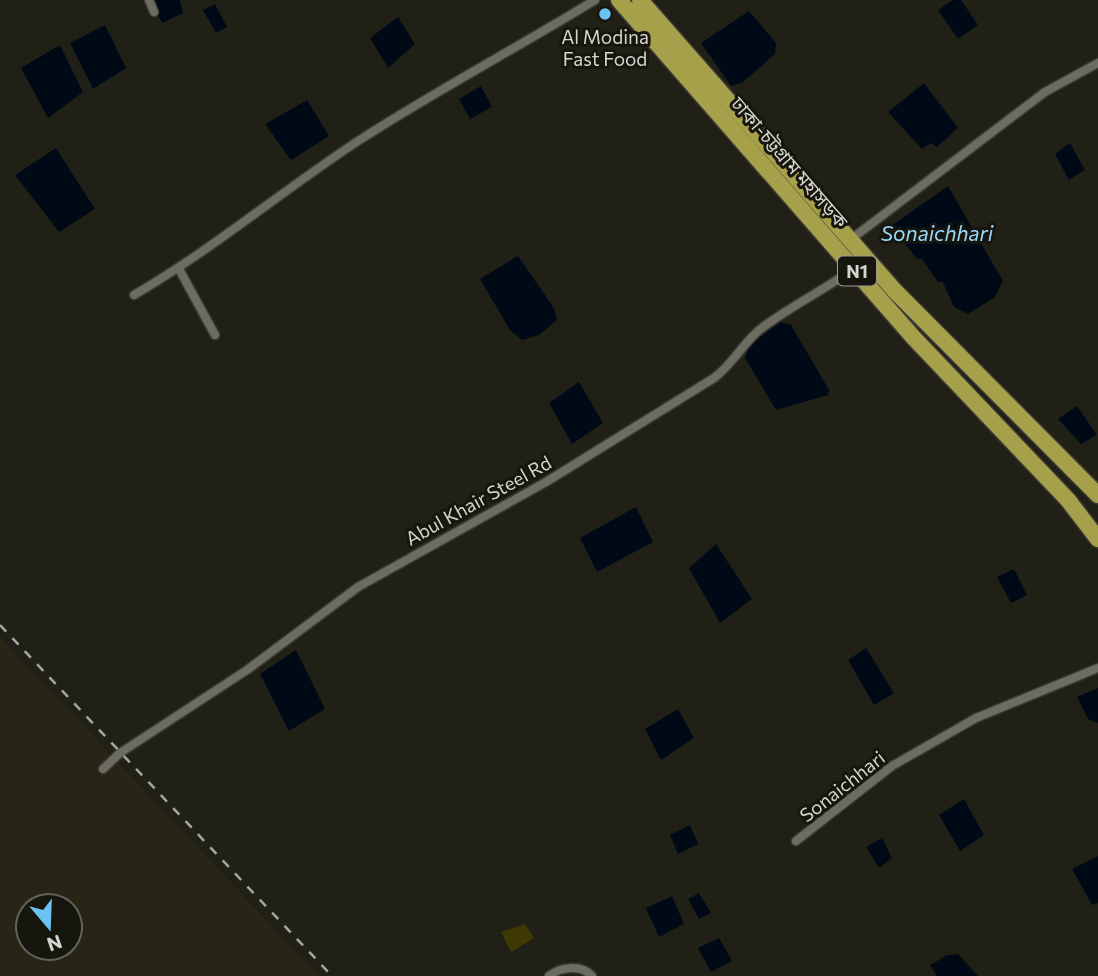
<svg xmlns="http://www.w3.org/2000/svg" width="1098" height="976" viewBox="0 0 1098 976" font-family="Commissioner,'Noto Sans Bengali',sans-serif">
	<rect width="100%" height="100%" fill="#202017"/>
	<path fill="#272616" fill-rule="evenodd" d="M0,637L319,976H0ZM28,906H70V948H28Z"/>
	<path fill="#3f3a05" d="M525,924L534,938L511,952L501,932Z"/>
	<path fill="#000a17" d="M151,0H180L183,13L162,23Z
		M953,0H961L978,25L958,39L938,10Z
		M215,4L227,27L216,33L203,10Z
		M749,11L776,43L775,54L742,83L731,86L701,43Z
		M398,17L415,44L388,68L370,38Z
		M105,25L126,68L93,89L70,43Z
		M60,45L83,92L48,118L21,68Z
		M924,83L958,128L937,147L931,143L922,149L888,112Z
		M481,86L492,107L470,119L459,99Z
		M307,100L329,136L291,160L265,124Z
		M1070,143L1085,170L1069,180L1055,154Z
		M56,148L95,209L59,232L15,175Z
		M948,186L1003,281L995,297L968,314L954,307L943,282H938L922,259H917L891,226Z
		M518,256L554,308L557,320L539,335L522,340L510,330L480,279Z
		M781,322L791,325L829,390L828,395L776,410L745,358L750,344Z
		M579,382L603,423L572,444L549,403Z
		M1077,406L1097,435L1081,444L1058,419Z
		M636,507L653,542L597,572L580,538Z
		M716,544L752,599L720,623L689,568Z
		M1014,569L1027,595L1011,603L997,577Z
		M866,648L894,693L874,705L848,660Z
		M296,650L325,709L289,731L260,674Z
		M1098,688V723L1088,719L1077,697Z
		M678,709L694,738L661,760L645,729Z
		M964,799L984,835L960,851L939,815Z
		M690,825L698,844L678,854L670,835Z
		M882,838L892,858L879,868L866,847Z
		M1098,856V903L1092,905L1072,869Z
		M699,893L711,913L699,919L688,899Z
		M672,896L684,924L659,937L646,908Z
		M719,938L732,961L711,972L698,948Z
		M958,954L978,976H937L930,965L947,955Z"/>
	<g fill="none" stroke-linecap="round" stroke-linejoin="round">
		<g stroke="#3b3a34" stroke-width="11">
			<path id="street" d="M149,0L154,12
				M850,240L1045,92L1098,63
				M179,269L215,335
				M134,295C213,249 282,191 358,141C435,91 517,48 595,0
				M103,769L120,753L247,670L358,587L546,482L714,378C734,363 744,341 763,327C793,305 826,289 856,267
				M796,841L892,766L976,718L1098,668
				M549,976C560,967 581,964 592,976"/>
		</g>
		<g stroke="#3b3a34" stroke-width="19">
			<path id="highway" d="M619,0L913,337L1068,500L1098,539
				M640,0L895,291L1098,495"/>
		</g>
		<use href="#street" stroke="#6c6c61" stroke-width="8"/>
		<use href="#highway" stroke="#a7a04a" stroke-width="16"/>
		<path stroke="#a6a59f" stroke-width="2.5" stroke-dasharray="9 9" stroke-linecap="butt" d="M0,625L332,976"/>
	</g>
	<circle fill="#6cc3f2" stroke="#17160e" stroke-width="2.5" cx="605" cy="14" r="7"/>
	<g text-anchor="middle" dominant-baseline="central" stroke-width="6" stroke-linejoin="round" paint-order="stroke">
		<rect fill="#17160e" stroke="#9c9b94" stroke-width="2" x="838" y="256.5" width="38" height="29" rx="5"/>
		<g font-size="18" font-weight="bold" fill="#d5d4ce">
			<text x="857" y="271">N1</text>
		</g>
		<g font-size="19" fill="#d5d4ce" stroke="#17160e">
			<text x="605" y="36">Al Modina<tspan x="605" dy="22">Fast Food</tspan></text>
		</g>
		<g font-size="19" fill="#d5d4ce" stroke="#17160e">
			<text transform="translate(790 162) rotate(49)">ঢাকা-চট্টগ্রাম মহাসড়ক</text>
			<text transform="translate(478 500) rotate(-29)">Abul Khair Steel Rd</text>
			<text transform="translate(842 786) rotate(-38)">Sonaichhari</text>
		</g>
		<g font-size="21" font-style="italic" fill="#9bd8fb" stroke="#17160e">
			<text x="937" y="232">Sonaichhari</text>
		</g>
	</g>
	<g transform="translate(49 927) rotate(161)"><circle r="33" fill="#17160e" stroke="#63625b" stroke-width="2"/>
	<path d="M0-5L12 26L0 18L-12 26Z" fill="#6cc3f2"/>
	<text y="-10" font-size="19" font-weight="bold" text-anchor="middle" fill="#d5d4ce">N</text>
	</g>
</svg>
